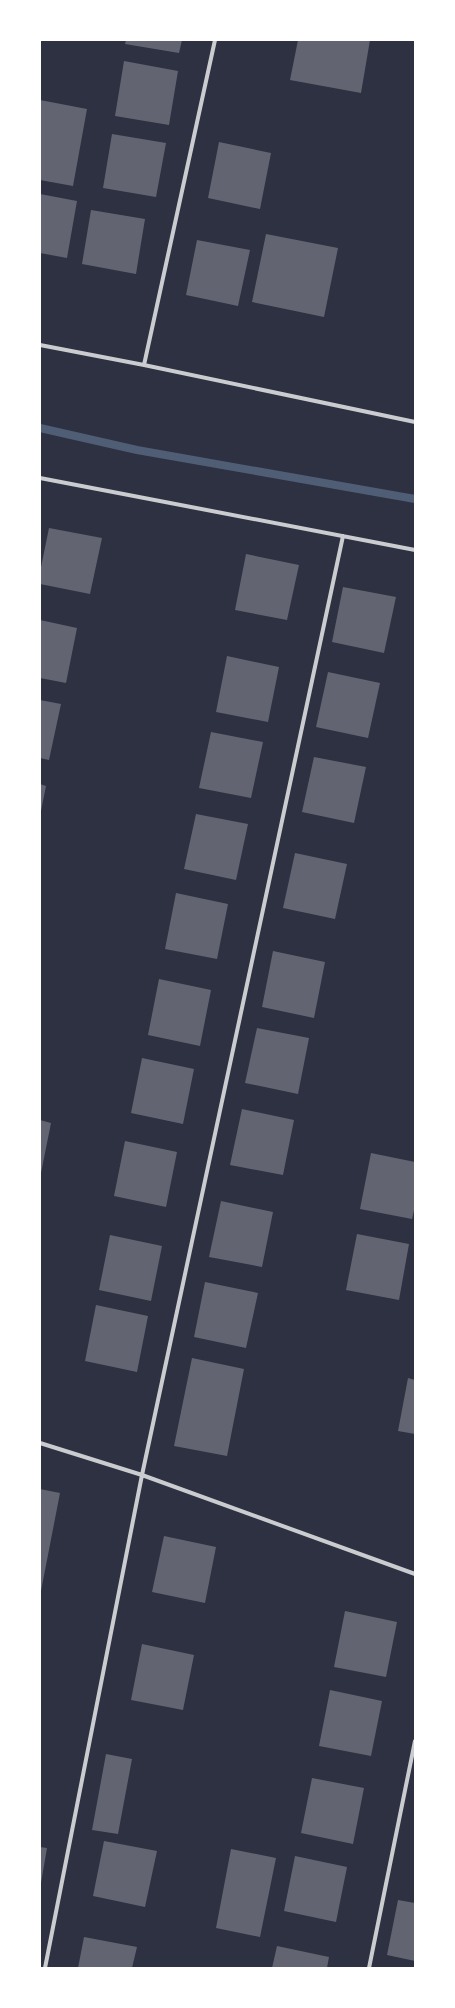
<svg xmlns="http://www.w3.org/2000/svg" width="455" height="2008" viewBox="0 0 455 2008" font-family="Roboto,sans-serif">
	<rect width="100%" height="100%" fill="#2d3142"/>
	<g fill="none" stroke-linecap="round" stroke-linejoin="round">
		<path stroke="#4f5d75" stroke-width="8" d="M40,428L137,450L415,499"/>
	</g>
	<path fill="#626471" d="M126,40H182L179,53L125,44Z
		M298,40H370L361,93L290,80Z
		M124,61L178,71L169,125L115,116Z
		M40,100L87,109L73,186L40,180Z
		M112,134L166,143L156,197L103,188Z
		M219,142L271,153L260,209L208,198Z
		M40,194L77,201L67,258L40,253Z
		M91,210L145,219L136,274L82,264Z
		M266,234L338,248L324,317L252,302Z
		M197,240L250,250L238,306L186,295Z
		M49,528L102,538L90,594L40,584V572Z
		M246,554L299,565L287,620L235,610Z
		M343,587L396,597L384,653L332,642Z
		M40,620L77,628L66,683L40,678Z
		M227,656L279,667L268,722L216,712Z
		M328,672L380,683L368,738L316,727Z
		M40,700L61,704L49,760L40,758Z
		M211,732L263,742L251,798L199,788Z
		M314,757L366,767L354,823L302,812Z
		M40,784L46,786L41,811H40Z
		M196,814L248,824L236,880L184,869Z
		M295,853L347,864L335,919L283,908Z
		M176,893L228,904L217,959L165,949Z
		M273,951L325,962L314,1018L262,1007Z
		M159,979L211,990L200,1046L148,1035Z
		M257,1028L309,1038L298,1094L245,1083Z
		M142,1058L194,1069L183,1124L131,1113Z
		M242,1109L294,1120L283,1175L230,1165Z
		M40,1120L51,1123L41,1173H40Z
		M125,1141L177,1152L166,1207L114,1196Z
		M371,1153L415,1162V1206L412,1219L360,1209Z
		M221,1201L273,1212L262,1267L209,1257Z
		M357,1234L409,1244L399,1300L346,1290Z
		M110,1235L162,1246L151,1301L99,1290Z
		M205,1282L258,1293L246,1348L194,1337Z
		M96,1305L148,1316L137,1372L85,1361Z
		M192,1358L244,1369L227,1456L174,1446Z
		M408,1378L415,1380V1434L398,1431Z
		M40,1489L60,1493L41,1591H40Z
		M164,1536L216,1547L205,1603L152,1592Z
		M345,1611L397,1622L386,1677L334,1667Z
		M142,1644L194,1655L183,1710L131,1700Z
		M330,1690L382,1701L371,1756L319,1746Z
		M106,1754L132,1759L118,1834L92,1830Z
		M312,1778L364,1788L353,1844L301,1833Z
		M104,1841L157,1851L145,1907L93,1896Z
		M40,1847L47,1848L41,1883H40Z
		M231,1849L276,1858L260,1937L216,1928Z
		M295,1856L347,1867L336,1922L284,1911Z
		M398,1900L415,1903V1961L387,1955Z
		M84,1937L137,1947L132,1968H78Z
		M277,1946L329,1957L327,1968H272Z"/>
	<g fill="none" stroke-linecap="round" stroke-linejoin="round">
		<path stroke="#caccd0" stroke-width="4" d="M40,345L144,365L415,422
			M144,365L215,40
			M40,478L415,550
			M40,1443L142,1475L415,1574
			M45,1968L142,1475L343,536
			M369,1968L415,1741"/>
	</g>
	<rect width="455" height="2008" fill="none" stroke="#ffffff" stroke-width="82"/>
</svg>
